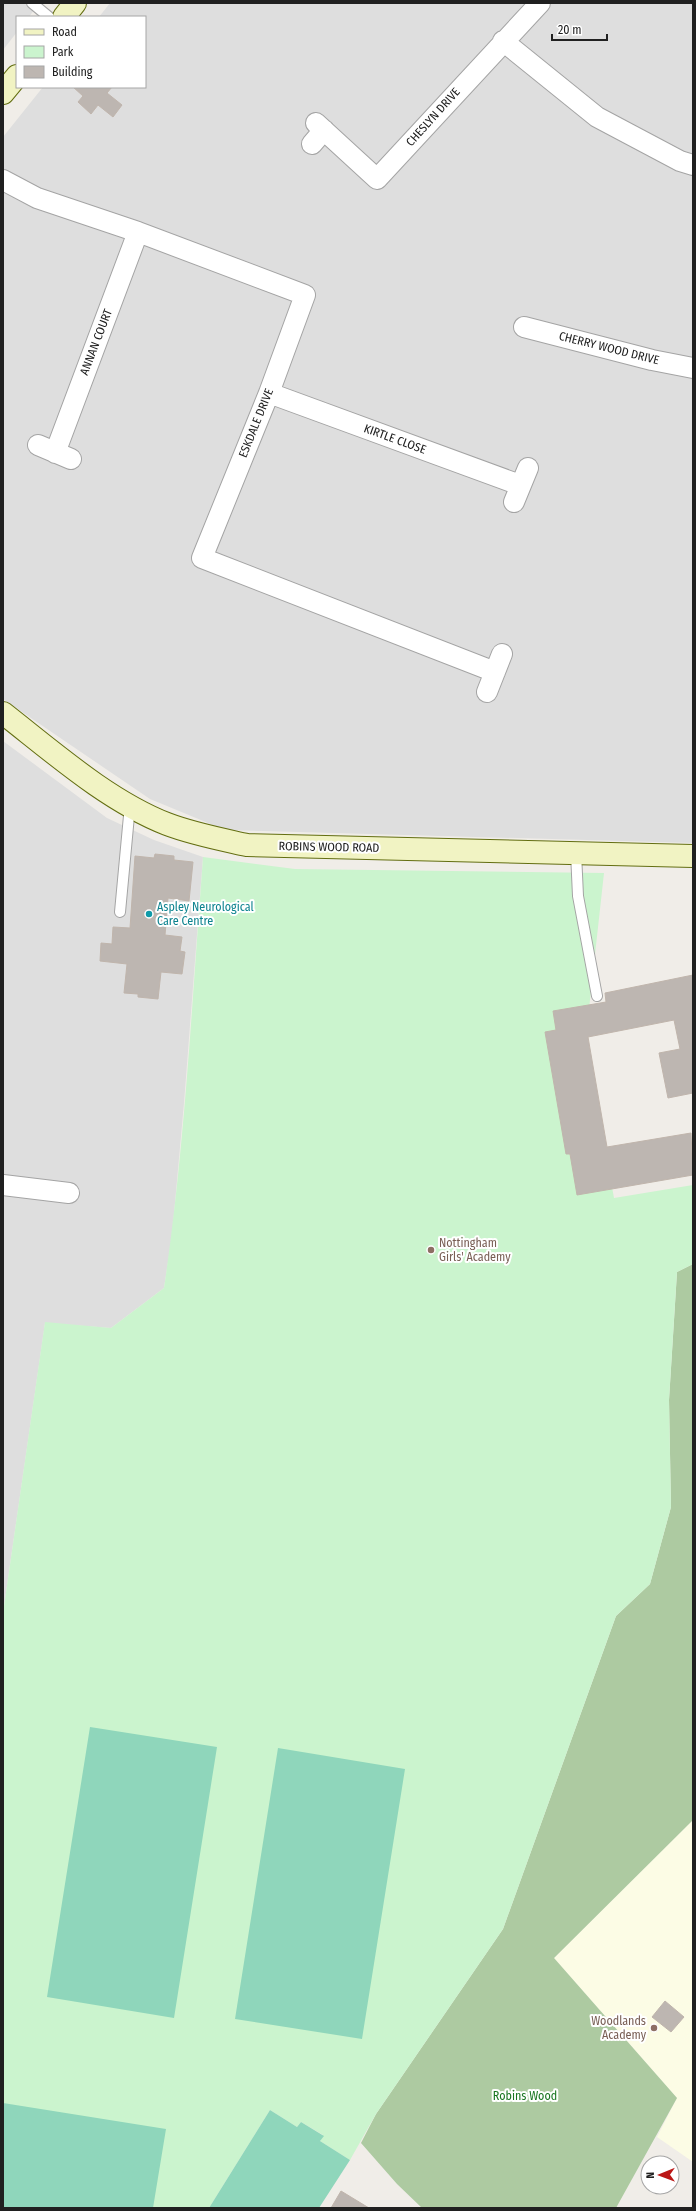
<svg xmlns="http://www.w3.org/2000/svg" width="696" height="2211" viewBox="0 0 696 2211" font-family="'Fira Sans Condensed',sans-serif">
	<rect width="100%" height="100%" fill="#f0ede8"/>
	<path fill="#dedede" d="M3,3H39L29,17H17V32L3,50Z
		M110,3H693V843L225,830L150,799L3,699V137L43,87H145V17H99Z
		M3,741L107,818L154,840L203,857L184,1103L172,1236L164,1288L111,1328L45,1323L3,1613Z"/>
	<path fill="#fcfce5" d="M693,1820V2162L657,2137L677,2098L554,1958Z"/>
	<path fill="#adcaa1" d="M693,1264V1820L554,1958L677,2098L616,2208H422L397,2184L361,2143L376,2114L503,1929L616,1616L650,1584L671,1507L669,1400L677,1272Z"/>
	<path fill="#cbf4ce" d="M203,857L295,869L604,873L587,1027V1049L614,1198L693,1185V1264L677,1272L669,1400L671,1507L650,1584L616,1616L503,1929L376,2114L350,2160L320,2141L323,2135L301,2122L297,2127L270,2110L209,2208H3V1613L45,1322L111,1328L164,1288C185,1146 192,1001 203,857Z"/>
	<path fill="#8fd6bb" d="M90,1727L217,1747L174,2018L47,1997Z
		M278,1748L405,1769L362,2039L235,2019Z
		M3,2103L166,2129L153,2208H3Z
		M270,2110L297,2127L301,2122L324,2136L320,2141L350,2160L319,2208H209Z"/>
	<path fill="#bdb6b1" stroke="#c0b5ac" d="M73,87H112L107,93L122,105L113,117L98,105L91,114L78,102L83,96Z
		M155,854L174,856V860L193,862L189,901L168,898L165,935L182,937L180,951L185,952L182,974L161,972L158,999L138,997V994L124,993L127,964L100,961L101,943L112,944L113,927L130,928L135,856L154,858Z
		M693,975V1093L668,1098L659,1053L680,1049L674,1020L588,1037L607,1147L691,1133L693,1175L577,1195L570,1154H566L545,1032L556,1030L553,1011L606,1002L605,993Z
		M665,2001L684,2017L671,2032L652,2017Z
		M341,2191L369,2208H331Z"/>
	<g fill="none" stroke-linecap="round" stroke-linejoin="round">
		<g stroke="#a4a4a4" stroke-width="12">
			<path id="lane" d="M32,3L49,17
				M576,853L578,896L597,996
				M120,912L130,805"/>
		</g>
		<g stroke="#a4a4a4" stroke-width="22">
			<path id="street" d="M503,41L597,117L680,161L693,165
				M316,123L377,179L540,3
				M312,144L324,130
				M3,180L37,198L138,232L305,295L269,393L202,558L495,672
				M524,327L652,360L693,368
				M269,393L520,485
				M38,445L71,459
				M55,453L138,232
				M514,502L528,468
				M487,692L502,654
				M3,1185L69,1193"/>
		</g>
		<g stroke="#636e11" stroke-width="24">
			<path id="secondary" d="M64,17L75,3
				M3,93L17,76
				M3,713C53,752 108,801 167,824C193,834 220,839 247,845L693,856"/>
		</g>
		<use href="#lane" stroke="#fff" stroke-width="10"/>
		<use href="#street" stroke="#fff" stroke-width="20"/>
		<use href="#secondary" stroke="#f1f3c3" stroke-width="22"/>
	</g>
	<circle fill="#0f9aa8" stroke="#fff" stroke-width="1.5" cx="149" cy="914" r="4"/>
	<g fill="#8d6e63" stroke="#fff" stroke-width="1.5">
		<circle cx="431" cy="1250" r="4"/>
		<circle cx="654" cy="2028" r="4"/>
	</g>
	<g text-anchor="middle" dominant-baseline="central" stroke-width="4" stroke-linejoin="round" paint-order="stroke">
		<g font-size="12" fill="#202020" stroke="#fff">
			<text transform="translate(433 117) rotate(-48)">CHESLYN DRIVE</text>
			<text transform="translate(96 342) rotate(-69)">ANNAN COURT</text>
			<text transform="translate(609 348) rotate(14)">CHERRY WOOD DRIVE</text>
			<text transform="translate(256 423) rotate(-68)">ESKDALE DRIVE</text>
			<text transform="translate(395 439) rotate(20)">KIRTLE CLOSE</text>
			<text transform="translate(329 847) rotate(1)">ROBINS WOOD ROAD</text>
		</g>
		<g font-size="12" fill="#0d838f" stroke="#fff" text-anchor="start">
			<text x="157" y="907">Aspley Neurological<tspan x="157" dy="14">Care Centre</tspan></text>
		</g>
		<g font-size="12" fill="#785e54" stroke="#fff" text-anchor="start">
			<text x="439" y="1243">Nottingham<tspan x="439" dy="14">Girls' Academy</tspan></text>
			<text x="646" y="2021" text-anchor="end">Woodlands<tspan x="646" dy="14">Academy</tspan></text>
		</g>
		<g font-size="12" fill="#187520" stroke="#fff">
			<text x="525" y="2096">Robins Wood</text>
		</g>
	</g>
	<rect width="696" height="2211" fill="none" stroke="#202020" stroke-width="8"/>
	<rect x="16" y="16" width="130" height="72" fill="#ffffff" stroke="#a6a6a6"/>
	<rect x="24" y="29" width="20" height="6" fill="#f1f3c3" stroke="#a6a6a6"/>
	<text x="52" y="36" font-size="12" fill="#202020">Road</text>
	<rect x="24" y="46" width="20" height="12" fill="#cbf4ce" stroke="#a6a6a6"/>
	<text x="52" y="56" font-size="12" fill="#202020">Park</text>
	<rect x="24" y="66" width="20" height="12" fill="#bdb6b1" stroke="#a6a6a6"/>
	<text x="52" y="76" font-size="12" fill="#202020">Building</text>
	<g transform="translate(660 2175) rotate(269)"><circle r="19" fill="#ffffff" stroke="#a6a6a6"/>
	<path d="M0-3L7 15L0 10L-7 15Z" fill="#bb1716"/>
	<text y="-6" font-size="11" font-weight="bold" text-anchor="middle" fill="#202020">N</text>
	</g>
	<path d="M552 34v6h55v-6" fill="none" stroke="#202020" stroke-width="2"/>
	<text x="558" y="34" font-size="12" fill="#202020" stroke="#ffffff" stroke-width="3" paint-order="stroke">20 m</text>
</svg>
